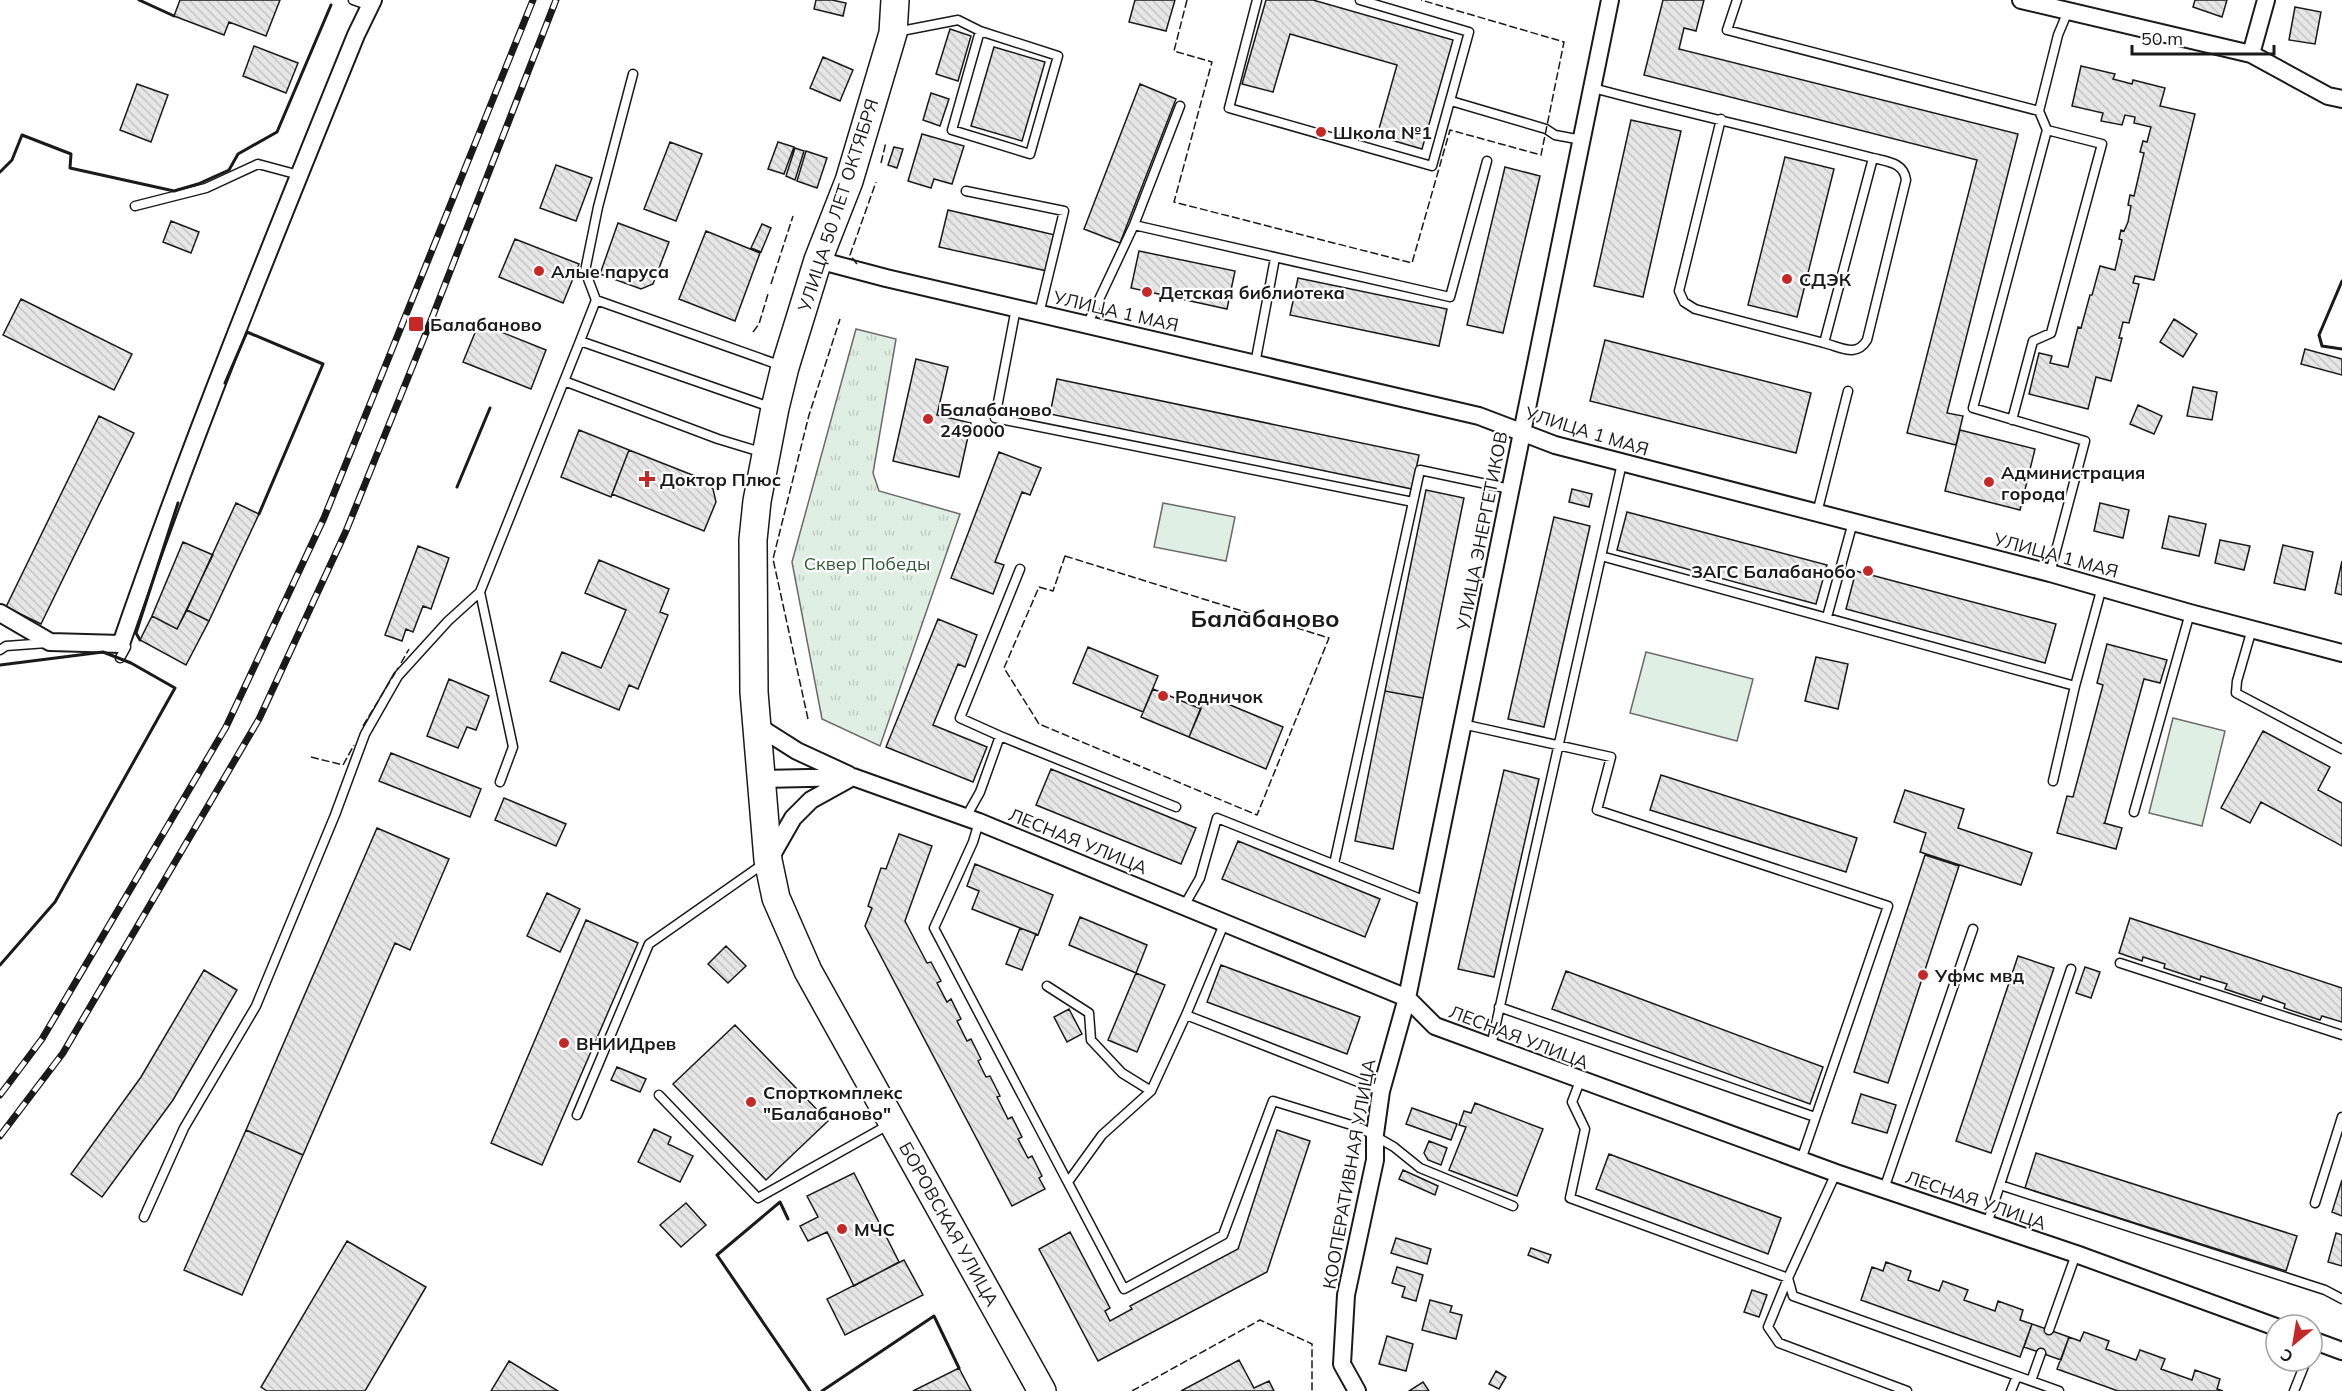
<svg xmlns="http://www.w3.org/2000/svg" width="2342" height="1391" viewBox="0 0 2342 1391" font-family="Mulish,sans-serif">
	<defs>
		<pattern id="park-tufts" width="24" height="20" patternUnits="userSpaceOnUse" patternTransform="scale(1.5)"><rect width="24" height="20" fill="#e0efe3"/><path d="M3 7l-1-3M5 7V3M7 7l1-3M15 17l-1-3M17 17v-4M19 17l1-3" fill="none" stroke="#c0ccc2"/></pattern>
		<pattern id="building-back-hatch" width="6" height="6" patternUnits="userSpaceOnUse" patternTransform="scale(1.5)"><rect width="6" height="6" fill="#e6e6e6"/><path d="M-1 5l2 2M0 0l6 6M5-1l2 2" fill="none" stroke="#c5c5c5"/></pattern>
	</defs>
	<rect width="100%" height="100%" fill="#fff"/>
	<path fill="url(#park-tufts)" stroke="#6a6a6a" stroke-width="1.5" d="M856,329L896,339L873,473L879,491L960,514L880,746L822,719L792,562Z"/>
	<path fill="#e0efe3" stroke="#6a6a6a" stroke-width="1.5" d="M1163,503L1235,517L1226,561L1154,547Z
		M1646,652L1753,679L1737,741L1630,713Z
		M2173,718L2225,731L2202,826L2149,813Z"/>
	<path fill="url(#building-back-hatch)" stroke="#1a1a1a" stroke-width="1.5" d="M180,0H280L266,36L229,22L224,35L174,16Z
		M816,0H832L846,3L843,16L814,9Z
		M1135,0H1175L1166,31L1129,22Z
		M1266,0H1313L1453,40L1422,149L1377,136L1397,65L1290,34L1273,92L1242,84Z
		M1663,0H1704L1696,31L1684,28L1679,49L2018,134L1947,413L1963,416L1956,445L1907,433L1977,160L1644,75Z
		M2195,0H2227L2222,17L2193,7Z
		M2295,7L2321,12L2315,44L2289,40Z
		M950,29L971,36L958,81L936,74Z
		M254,46L298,63L286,93L243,76Z
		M994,47L1045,62L1022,141L971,126Z
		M823,57L853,70L840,101L810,88Z
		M2081,66L2115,74L2113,79L2132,84L2133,80L2165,88L2160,106L2195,114L2154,280L2135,276L2133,283L2139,284L2129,323L2123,322L2119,338H2122L2111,381L2096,377L2088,409L2029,394L2039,353L2052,356L2050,363L2068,367L2078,327L2081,328L2090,295H2092L2100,266L2115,270L2122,240L2119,239L2121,230L2124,231L2128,222L2131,206L2128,205L2130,195L2134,196L2144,153L2140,152L2143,141L2147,142L2151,127L2134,123L2135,117L2125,115L2122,125L2101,121L2103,113L2072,106Z
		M137,84L168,95L151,142L120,130Z
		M1140,84L1176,99L1120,243L1084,229Z
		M931,93L949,99L940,126L923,120Z
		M1631,120L1681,131L1643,297L1594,286Z
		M922,134L964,146L952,184L934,179L931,188L908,181Z
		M670,142L702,154L676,221L644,209Z
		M778,142L794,147L784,174L768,169Z
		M894,147L903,149L897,168L888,165Z
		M795,148L804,151L795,180L786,176Z
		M806,151L827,158L817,188L797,181Z
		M1785,157L1834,169L1797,317L1748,305Z
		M556,165L592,178L576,221L540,208Z
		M1505,167L1540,176L1503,333L1467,325Z
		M948,210L1055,235L1047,271L939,247Z
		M171,221L199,232L191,253L163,242Z
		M618,223L669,242L653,284L641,289L600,274Z
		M762,224L771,228L761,252L751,248Z
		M706,231L760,253L735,321L679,299Z
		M515,239L579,264L563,303L499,277Z
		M1139,251L1235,271L1227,309L1131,288Z
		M1298,278L1447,309L1439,346L1290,315Z
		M21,299L132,354L114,390L3,335Z
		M2174,319L2197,334L2183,357L2160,342Z
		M479,323L546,350L531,389L463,362Z
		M1605,340L1811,393L1796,453L1590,401Z
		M2305,349L2342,359V375L2301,364Z
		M916,359L948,367L937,415L971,423L959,477L893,461Z
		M1057,379L1419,455L1412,489L1050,414Z
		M2193,387L2217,392L2212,420L2187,416Z
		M2138,405L2162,416L2154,434L2130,424Z
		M99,416L134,433L41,624L6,607Z
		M579,430L629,450L611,497L561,477Z
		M1960,430L2035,449L2020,510L1945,491Z
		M629,450L705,480L713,489L716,502L704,531L612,494Z
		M999,452L1041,468L1030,495L1022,492L995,562L1004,565L993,594L951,578Z
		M1572,489L1592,494L1589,507L1569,502Z
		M1426,490L1464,498L1423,698L1385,691Z
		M236,503L259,514L209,621L187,610Z
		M2100,503L2129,510L2123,538L2094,531Z
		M1627,512L1827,565L1816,604L1617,550Z
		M2169,516L2206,524L2199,556L2162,548Z
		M1554,517L1590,526L1544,727L1508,719Z
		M2220,540L2250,546L2244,570L2215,563Z
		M183,542L213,555L177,629L152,616Z
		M2283,545L2313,552L2305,590L2274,583Z
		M418,546L449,558L431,609L423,606L413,632L406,629L402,641L385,635Z
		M599,560L669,589L660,612L668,615L638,689L629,685L619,710L550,681L562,652L601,668L626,610L585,593Z
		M2342,561V595L2335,593Z
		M1856,571L2056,624L2045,663L1846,609Z
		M187,610L209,621L186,665L140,640L152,616L177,629Z
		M938,619L977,635L965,667L958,664L933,725L987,747L973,782L886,747Z
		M2107,644L2167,660L2160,683L2144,679L2105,822L2104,823L2122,828L2116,849L2057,833L2067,796L2073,797L2103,685L2097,683Z
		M1088,647L1158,676L1143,712L1073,683Z
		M1816,657L1848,664L1838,709L1805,701Z
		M449,679L489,696L476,730L467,727L458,748L427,736Z
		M1153,689L1201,709L1189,737L1141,717Z
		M1385,691L1423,698L1393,849L1355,841Z
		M1206,695L1283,727L1266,769L1189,737Z
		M2263,731L2330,767L2318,790L2342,803V846L2261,802L2250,823L2221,808Z
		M391,753L481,789L470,817L379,781Z
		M1051,769L1196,828L1181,864L1036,805Z
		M1504,770L1539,779L1494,977L1458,969Z
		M1661,775L1857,838L1846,872L1650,810Z
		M1905,790L1964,809L1958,828L2032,853L2021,885L1920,852L1926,833L1894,822Z
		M504,798L566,824L556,846L495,820Z
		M377,828L449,859L410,950L395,943L303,1155L246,1130Z
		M899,834L932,846L905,921L927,963L931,962L941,981L937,983L947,1002L951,999L961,1019L957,1021L967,1041L971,1039L981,1059L978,1061L986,1077L990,1076L1000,1096L997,1097L1008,1119L1012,1117L1022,1137L1018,1139L1028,1158L1032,1156L1042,1176L1039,1178L1045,1189L1012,1206L865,926L872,908L868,906L881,868L886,869Z
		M1238,841L1380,899L1365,937L1222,879Z
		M1925,855L1959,866L1888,1083L1854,1072Z
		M975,864L1053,895L1038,935L972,909L979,891L967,886Z
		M547,893L580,909L560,952L527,936Z
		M1080,917L1147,945L1136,973L1069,945Z
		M2130,918L2342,988V1022L2322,1016L2320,1020L2284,1008L2285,1004L2263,996L2261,1001L2225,989L2227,984L2201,976L2200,980L2164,968L2165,964L2143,957L2142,961L2119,953Z
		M586,920L638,943L542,1165L491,1143Z
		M1020,928L1036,934L1022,970L1006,964Z
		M726,946L746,966L728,983L708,964Z
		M2018,956L2054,968L1991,1153L1956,1141Z
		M1221,965L1360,1017L1347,1054L1207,1002Z
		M2085,967L2100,972L2091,998L2076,993Z
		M204,970L237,990L173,1100L102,1197L71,1174L141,1077Z
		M1566,971L1823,1067L1810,1104L1552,1009Z
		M1136,973L1165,985L1137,1052L1108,1040Z
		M1069,1009L1082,1034L1067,1042L1054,1017Z
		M735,1025L828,1121L766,1180L673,1084Z
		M617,1067L646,1079L640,1092L611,1080Z
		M1861,1094L1896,1105L1887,1133L1852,1123Z
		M1475,1103L1543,1129L1517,1196L1449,1170L1466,1127L1459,1125L1464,1111L1471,1113Z
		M1412,1108L1457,1124L1451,1140L1406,1124Z
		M654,1129L671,1137L668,1144L693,1156L680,1182L638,1162Z
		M246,1130L303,1155L242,1295L184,1270Z
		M1277,1130L1310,1141L1267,1272L1098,1361L1039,1249L1070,1232L1110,1308L1105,1311L1110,1321L1132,1309L1130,1306L1238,1249Z
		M1429,1141L1447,1148L1441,1165L1428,1160L1424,1153Z
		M2036,1153L2297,1236L2286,1271L2025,1188Z
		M1609,1154L1781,1218L1768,1254L1596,1189Z
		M1403,1170L1438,1186L1435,1195L1399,1179Z
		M854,1173L899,1262L854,1286L827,1232L808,1241L800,1226L818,1217L807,1196Z
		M2342,1180V1216L2332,1212Z
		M686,1203L706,1225L681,1247L660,1225Z
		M2336,1233L2342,1235V1266L2328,1262Z
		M1396,1238L1431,1249L1427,1264L1391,1253Z
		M347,1241L426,1287L365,1391H267L261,1387Z
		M1531,1248L1551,1255L1548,1263L1528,1255Z
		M904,1260L923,1295L845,1335L827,1299Z
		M1886,1262L1911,1271L1908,1280L1939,1291L1943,1281L1968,1290L1964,1300L1995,1311L1998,1301L2023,1310L2020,1320L2032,1324L2020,1357L1861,1300L1872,1267L1883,1271Z
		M1397,1267L1423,1275L1416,1301L1402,1297L1405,1287L1392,1283Z
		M1752,1290L1767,1295L1759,1317L1744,1312Z
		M1430,1300L1452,1306L1450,1312L1462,1315L1456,1339L1422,1330Z
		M2032,1324L2069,1337L2061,1360L2024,1347Z
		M2084,1332L2109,1341L2106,1349L2136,1360L2140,1350L2165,1359L2161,1369L2192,1380L2195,1370L2220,1379L2217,1389L2223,1391H2118L2057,1369L2069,1337L2080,1341Z
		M1387,1336L1413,1344L1406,1371L1379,1364Z
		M1239,1360L1254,1388L1269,1381L1274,1391H1181Z
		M509,1361L558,1391H491Z
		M959,1368L971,1391H913Z
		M1496,1371L1506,1377L1499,1389L1489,1384Z
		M1423,1382L1429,1391H1409Z"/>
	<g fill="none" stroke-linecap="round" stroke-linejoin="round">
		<g stroke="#1a1a1a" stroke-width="11">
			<path id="service" d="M353,0L370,6
				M1257,0L1229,108L1432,166L1469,32L1360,0
				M1737,0L1727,30L2039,111L2058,35L2068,11
				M980,31L1058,56L1030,154L952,130Z
				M896,32L958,20L980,31
				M1593,88C1686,113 1780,134 1873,158L1824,343L1695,309L1684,302L1679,291L1721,119
				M1451,101L1546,129L1555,135L1582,140
				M2039,111L2047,130
				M966,191L1064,211L1039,314
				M135,206L206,188L258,164L299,175
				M1134,225L1450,297L1487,161
				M596,300L782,366
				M1016,308L995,418L1413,502
				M1087,325L1134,225L1180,106
				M580,341L596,300L585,271L598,207L633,74
				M1824,343C1841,347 1856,358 1867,340L1906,180C1904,163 1889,162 1873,158
				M1255,364L1275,258
				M564,381L718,439L764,453
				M2012,420L2033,341L2051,333L2102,144L2047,130L1973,408L2085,441L2050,573
				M1817,513L1848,391
				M1601,556L2075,686
				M480,592L513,747L500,782
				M1827,617L1853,522
				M2252,629L2237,681L2236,693L2342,749
				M0,650L6,646L47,643
				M120,658L126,647L121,644
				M1462,724L1611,757L1597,810L1888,906L1801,1160
				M1000,736L960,718L1020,569
				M2053,781L2075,686L2102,587
				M2134,812L2190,613
				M966,817L980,792L1000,736L1176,807
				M979,822L973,842L934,928L1124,1289L1223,1235L1273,1101L1361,1128L1394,1147L1420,1168L1513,1206
				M1334,864L1420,470L1510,489
				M1184,906L1200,878L1217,818L1426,901
				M1224,924L1186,1015L1381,1091
				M2120,963L2342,1035
				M1047,986L1089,1013L1091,1040L1122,1073L1151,1091
				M1499,1007L1815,1117
				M1491,1046L1622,463
				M1580,1081L1572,1102L1585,1129L1570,1198L1788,1278L1768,1327L1779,1343L1907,1391
				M659,1095L758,1198L890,1124
				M577,1115L649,944L766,862
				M1836,1173L1788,1278L1793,1296L2059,1391
				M1068,1182L1102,1135L1151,1091L1186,1015
				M2000,1185L2325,1290L2342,1299
				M1884,1189L1973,929
				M2315,1203L2342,1117
				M144,1217L184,1128L256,1006L335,815L365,734L398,676L448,621L480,592L580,341L773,408
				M1987,1224L2071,969
				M2049,1330L2076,1254
				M2031,1381L2041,1353
				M2011,1391L2017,1376
				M2294,1391L2306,1361"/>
		</g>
		<g stroke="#1a1a1a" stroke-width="20">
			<path id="minor" d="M2021,0L2251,54L2328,96L2342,99
				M2251,54L2266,0
				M818,260L886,278L1479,416L1555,445L2050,573L2190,613L2342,653
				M0,613L50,642L121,644C192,438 274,237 356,35L373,0
				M756,725L797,751L849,775
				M761,779L853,777L979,822L1407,998L1435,1026L1836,1173L2076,1254L2276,1327
				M769,860L793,818L811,800L849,779
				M2312,1340L2342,1351
				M1357,1391L1342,1364L1346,1295L1375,1160V1134L1381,1091L1407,998L1610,0"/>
		</g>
		<g stroke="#1a1a1a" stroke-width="30">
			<path id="primary" d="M895,0L893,33L849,181L818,260L785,367L775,408L757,501L753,540L754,692L768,860L776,898L808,971L1042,1391"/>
		</g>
		<use href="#service" stroke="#fff" stroke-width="8"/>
		<use href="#minor" stroke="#fff" stroke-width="16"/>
		<use href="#primary" stroke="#fff" stroke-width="27"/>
		<g stroke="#1a1a1a" stroke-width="7">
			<path id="rail" d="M0,1095L42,1039L226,727L324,518L533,0
				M0,1136L63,1053L259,719L346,531L428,328L556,0"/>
		</g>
		<use href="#rail" stroke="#fff" stroke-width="4.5" stroke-dasharray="14" stroke-linecap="butt"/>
		<path stroke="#1a1a1a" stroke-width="1.5" stroke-dasharray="8 3" stroke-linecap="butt" d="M1187,0L1174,51L1212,62L1174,202L1412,263L1450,130L1541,155L1564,42L1421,0
			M881,163L886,142
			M857,264L850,255L876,182
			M771,284L793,216
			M753,332L759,324L768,294
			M1065,556L1329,638L1257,815L1039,724L1004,668L1039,587L1053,591Z
			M401,663L409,649
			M808,719L773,559L809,415L840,319
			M363,726L398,668
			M311,757L343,765L354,745
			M1132,1391L1260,1320L1312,1344V1391"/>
		<path stroke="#1a1a1a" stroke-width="3" d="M139,0L174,16
			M0,172L12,160L22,135L71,154L70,168L174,191L198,184L229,170L238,154L277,132L331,5
			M2342,281L2319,335L2322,346L2342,349
			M225,383L247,332L323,364L259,514
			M457,487L490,408
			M140,640L136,633L178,503
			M0,665L103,652L131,663L175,688L55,902L0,965
			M788,1219L780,1202L717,1255L810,1391
			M822,1391L934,1316L959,1368"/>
	</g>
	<g fill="#c62828" stroke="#fff" stroke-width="2">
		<circle cx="1321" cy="132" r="6"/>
		<circle cx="539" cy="271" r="6"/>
		<circle cx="1787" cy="279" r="6"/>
		<circle cx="1147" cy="292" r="6"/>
		<rect x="408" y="316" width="16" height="16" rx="3"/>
		<circle cx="928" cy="419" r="6"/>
		<path d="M644 470h6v6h6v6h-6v6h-6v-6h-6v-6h6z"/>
		<circle cx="1989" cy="482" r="6"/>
		<circle cx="1868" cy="571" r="6"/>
		<circle cx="1163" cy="696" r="6"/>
		<circle cx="1923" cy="975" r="6"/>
		<circle cx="564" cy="1043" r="6"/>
		<circle cx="751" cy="1102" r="6"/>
		<circle cx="842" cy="1229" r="6"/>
	</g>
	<g text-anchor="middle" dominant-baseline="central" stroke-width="4.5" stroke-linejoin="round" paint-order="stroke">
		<g font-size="18" font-weight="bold" fill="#1a1a1a" stroke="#fff" text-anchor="start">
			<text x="1333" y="132">Школа №1</text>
			<text x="551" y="271">Алые паруса</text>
			<text x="1799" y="279">СДЭК</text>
			<text x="1159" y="292">Детская библиотека</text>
			<text x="430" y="324">Балабаново</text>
			<text x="940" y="409">Балабаново<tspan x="940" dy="21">249000</tspan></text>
			<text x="2001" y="472">Администрация<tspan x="2001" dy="21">города</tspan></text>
			<text x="660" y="479">Доктор Плюс</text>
			<text x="1856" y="571" text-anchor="end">ЗАГС Балабанобо</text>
			<text x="1175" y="696">Родничок</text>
			<text x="1935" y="975">Уфмс мвд</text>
			<text x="576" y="1043">ВНИИДрев</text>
			<text x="763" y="1092">Спорткомплекс<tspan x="763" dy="21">"Балабаново"</tspan></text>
			<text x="854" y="1229">МЧС</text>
		</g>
		<g font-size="18" fill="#1a1a1a" stroke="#fff">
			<text transform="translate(838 205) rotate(-72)">УЛИЦА 50 ЛЕТ ОКТЯБРЯ</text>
			<text transform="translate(1116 311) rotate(13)">УЛИЦА 1 МАЯ</text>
			<text transform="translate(1587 431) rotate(17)">УЛИЦА 1 МАЯ</text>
			<text transform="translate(1482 531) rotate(-79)">УЛИЦА ЭНЕРГЕТИКОВ</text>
			<text transform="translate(2056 555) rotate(15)">УЛИЦА 1 МАЯ</text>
			<text transform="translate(1078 841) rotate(22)">ЛЕСНАЯ УЛИЦА</text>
			<text transform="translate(1519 1037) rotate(21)">ЛЕСНАЯ УЛИЦА</text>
			<text transform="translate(1349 1174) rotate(-80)">КООПЕРАТИВНАЯ УЛИЦА</text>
			<text transform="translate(1976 1200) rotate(19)">ЛЕСНАЯ УЛИЦА</text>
			<text transform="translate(949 1224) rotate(61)">БОРОВСКАЯ УЛИЦА</text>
		</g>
		<g font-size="18" fill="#2b5a34" stroke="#fff">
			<text x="867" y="563">Сквер Победы</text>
		</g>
		<g font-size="24" font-weight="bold" fill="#1a1a1a" stroke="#fff">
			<text x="1265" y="618">Балабаново</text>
		</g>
	</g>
	<g transform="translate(2294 1343) rotate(210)"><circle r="28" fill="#ffffff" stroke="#a3a3a3" stroke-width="1.5"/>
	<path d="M0-4.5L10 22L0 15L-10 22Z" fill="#c62828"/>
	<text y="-9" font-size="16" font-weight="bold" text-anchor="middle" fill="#1a1a1a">С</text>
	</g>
	<path d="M2132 45v9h142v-9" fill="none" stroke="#1a1a1a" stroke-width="3"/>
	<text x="2141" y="45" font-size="18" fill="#1a1a1a" stroke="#ffffff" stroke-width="4.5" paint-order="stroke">50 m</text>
</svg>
